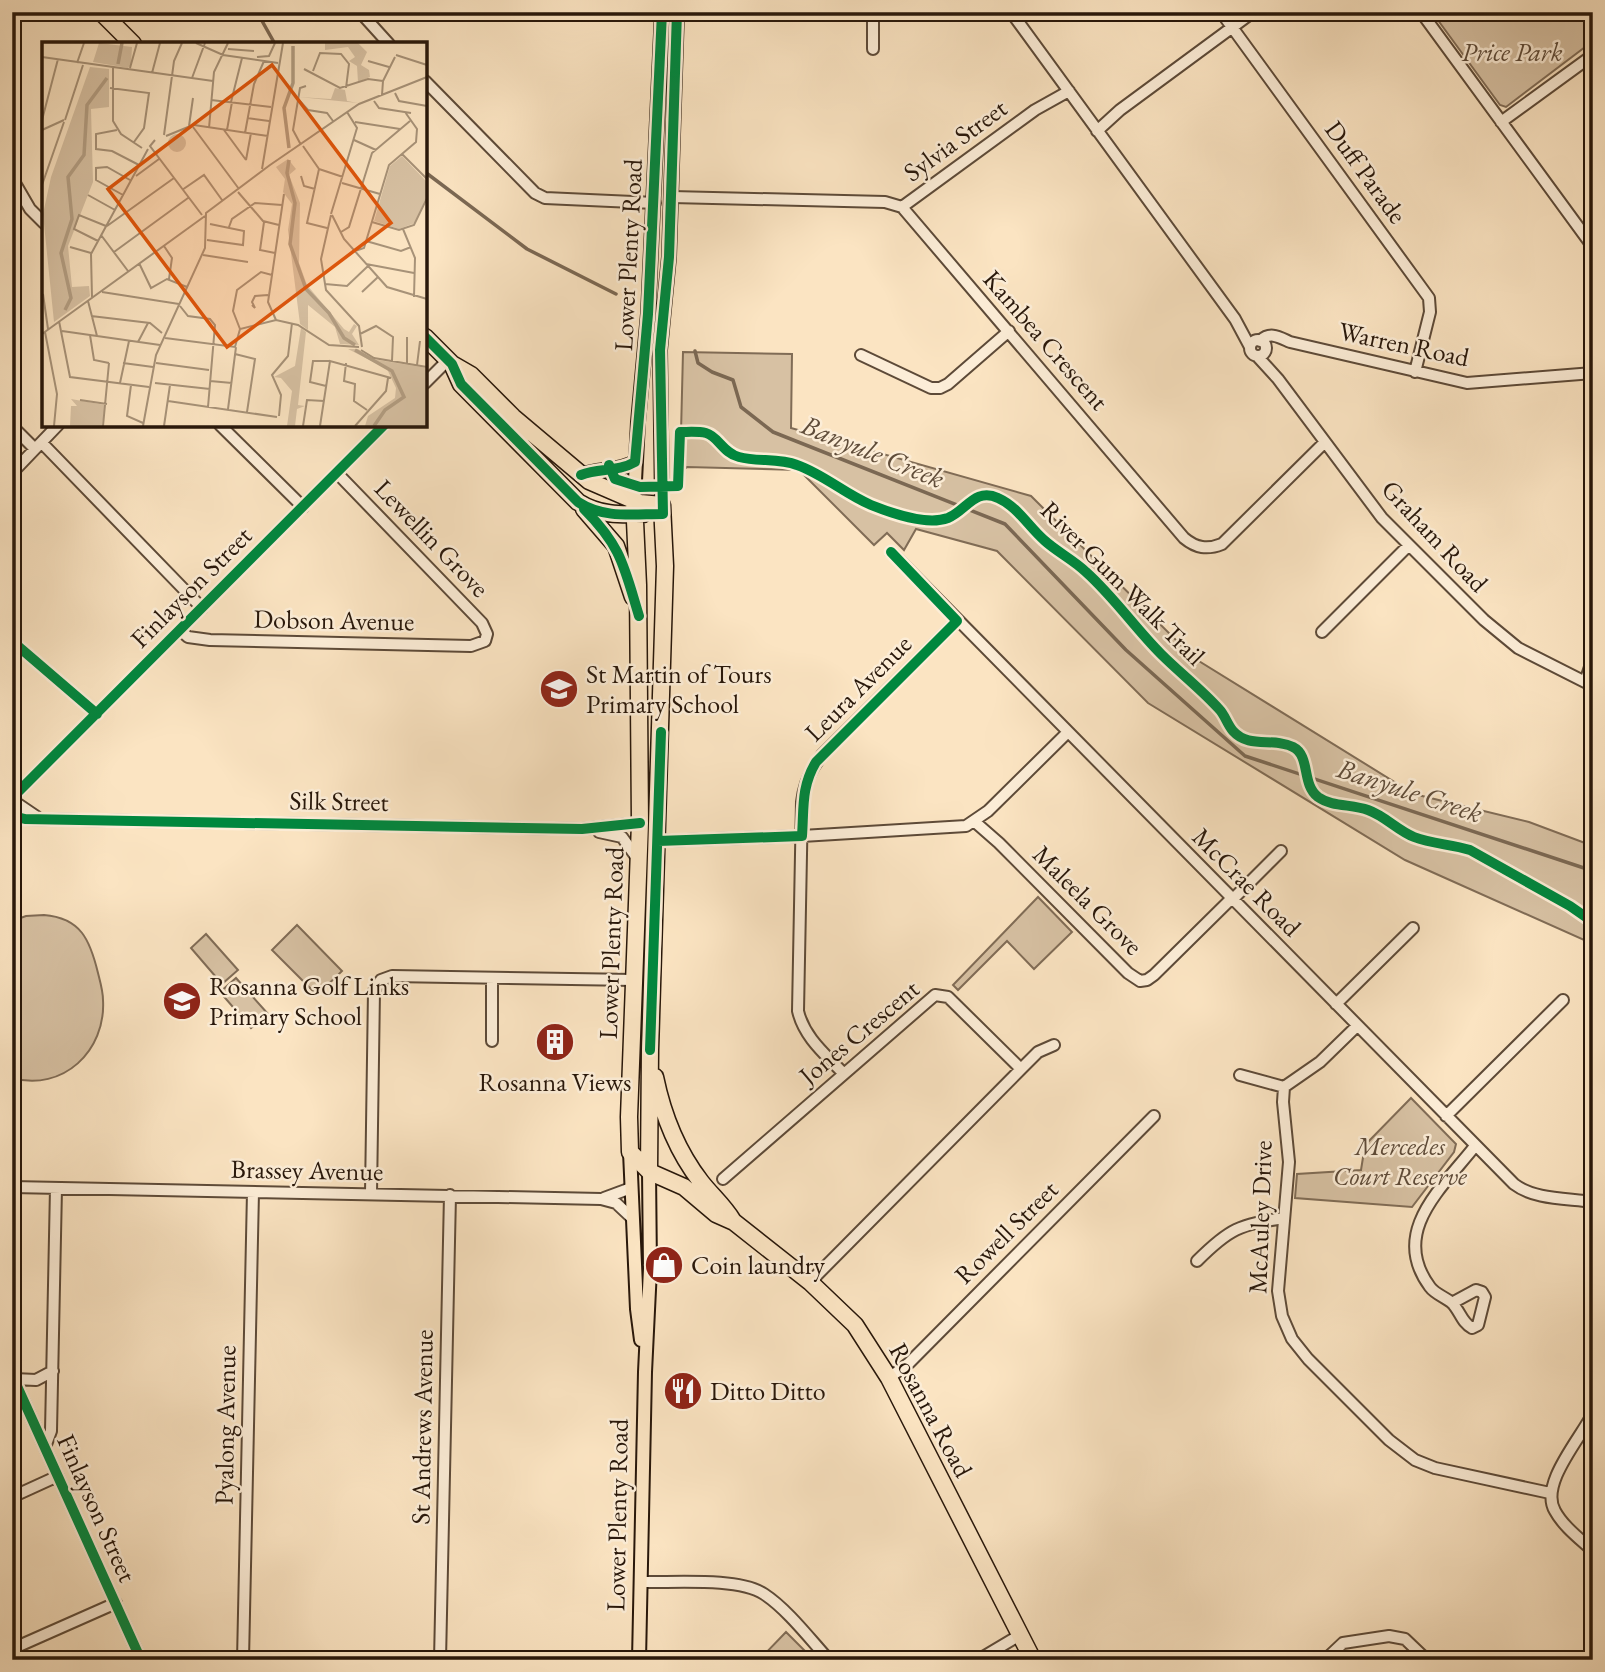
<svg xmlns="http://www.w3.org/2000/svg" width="1605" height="1672" viewBox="0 0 1605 1672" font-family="'EB Garamond',serif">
	<rect width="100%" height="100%" fill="#fbe4c2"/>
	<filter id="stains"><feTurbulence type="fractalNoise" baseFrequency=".00286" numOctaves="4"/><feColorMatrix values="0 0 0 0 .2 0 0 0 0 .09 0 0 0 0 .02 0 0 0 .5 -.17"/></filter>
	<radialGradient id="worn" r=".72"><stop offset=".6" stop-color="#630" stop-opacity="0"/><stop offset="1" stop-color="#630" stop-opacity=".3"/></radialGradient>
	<path fill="#d7c1a3" stroke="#806c56" stroke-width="2" d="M1432,12H1593V41L1506,107L1500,105Z
		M683,352L792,354L791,428L1031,496L1194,658L1414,794L1529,822L1593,846V944L1405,860L1148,703L997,551L916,529L904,550L887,533L874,545L799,470L687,467L680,473Z
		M1038,897L1072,932L1034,969L1007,941L958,990L953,985Z
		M44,915C81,918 90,940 98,973C100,981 103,991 103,1000C106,1051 63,1092 12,1078V921L26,916Z
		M297,925L342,971L317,995L272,950Z
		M206,934L238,970L222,984L191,948Z
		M236,978L268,1014L251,1028L220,992Z
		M1411,1098L1456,1144L1454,1152L1412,1207L1295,1198L1297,1174L1361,1170L1365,1145Z
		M786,1632L804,1650L794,1660H759Z"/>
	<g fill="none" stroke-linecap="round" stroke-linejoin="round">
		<path stroke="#7b6853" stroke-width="3.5" d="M257,12L275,44
			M425,172L527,249L616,294
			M695,351L698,363L712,372L733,380L741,407L773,432L1005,524L1126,650L1245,756L1593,871"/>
		<g stroke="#5d4a38" stroke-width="14">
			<path id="minor" d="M360,12L389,44
				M1011,12L1235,319L1250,347
				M1221,12L1429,298L1430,312L1415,372
				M1421,12L1593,247
				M873,49V12
				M425,81L535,193L545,198L655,203
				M1501,122L1593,55
				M1097,131L1120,110L1253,12
				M12,178L30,209L44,223
				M672,197L885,202L902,207L1184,538C1196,548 1207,550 1222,544L1325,442
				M902,207L1035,110L1069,91
				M1250 348a8 8 0 1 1 16 0a8 8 0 1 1-16 0Z
				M1260,341C1270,331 1279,337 1290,342L1467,383L1593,373
				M861,355L931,388H940L948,384L1009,331
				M1257,356L1278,379L1382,518L1484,620L1518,648L1593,686
				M425,383L448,360
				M220,425L303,507
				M12,426L35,449
				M42,443L202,608
				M12,473L58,425
				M891,552L1514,1184C1535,1200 1567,1198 1593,1202
				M180,630L188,637L210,640L471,646L485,641L487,634L482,623L337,473
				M1322,632L1409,545
				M12,641L97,714
				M1585,682L1593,658
				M12,798L384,425
				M12,800L37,817
				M13,816L25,819L582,829L640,823
				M975,822L999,843L1128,973L1140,981L1147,980L1154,975L1231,899
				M599,832L622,837L637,858
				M658,841L802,836L966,826L988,811L1067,733
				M1232,900L1281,851
				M1336,1004L1413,928
				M1357,1026L1320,1062L1284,1087L1283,1102L1289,1162L1278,1291L1282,1316L1292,1339L1308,1359L1389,1440L1415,1460L1435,1468L1550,1493
				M492,1041V979
				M1021,1069L1038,1052L1054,1045
				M843,1073C825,1054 804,1037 798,1011L802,802C804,784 810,770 822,755L957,621
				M1240,1075L1284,1087
				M1446,1116L1563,1000
				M723,1179L935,995L948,997L1021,1069L810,1282
				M12,1187L601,1199L616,1203L632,1218
				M371,1194L374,991L381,980L392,976L634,980
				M604,1198L631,1188
				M1197,1261C1230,1228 1239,1225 1284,1218
				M1452,1303L1476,1290L1482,1292L1485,1297L1478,1325L1472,1328C1462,1323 1460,1311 1452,1303C1445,1297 1435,1294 1430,1287C1389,1232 1442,1188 1475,1146
				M12,1375L141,1660
				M889,1378L909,1363L1154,1116
				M14,1379L36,1380L53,1371
				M1593,1413C1581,1438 1539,1484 1555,1511C1563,1526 1580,1539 1593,1551
				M45,1447L51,1431L56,1188
				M12,1497L58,1476
				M640,1582C672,1583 738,1577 764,1594C787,1609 810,1639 829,1660
				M12,1649L116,1603
				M243,1660L253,1192
				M440,1660L450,1195
				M978,1660L1020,1635
				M1325,1660L1343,1643L1389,1636L1405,1639L1427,1660"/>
		</g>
		<g stroke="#28170a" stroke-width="16">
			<path id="major" d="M581,475C599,468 618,472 635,462
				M634,500L638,422L648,314L662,12
				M662,505L660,350L669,257L677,12
				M630,1152L637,1309L641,1340
				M639,1660L645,1372L650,1269L649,1171"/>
		</g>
		<g stroke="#28170a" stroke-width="19">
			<path id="highway" d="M101,12L133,44
				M425,337L452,364L471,375L513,417L589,481L640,503L662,505L665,566L650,1050L649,1171
				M452,364L461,384L578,502C599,515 619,515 643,514
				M634,500L638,585L640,823L629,1117L630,1152L650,1172L684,1187L716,1214L734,1222L810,1282L855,1325L889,1378L1033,1660
				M584,509L616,546L633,597
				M655,1077C663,1116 677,1151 701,1182C712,1196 724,1206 733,1221"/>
		</g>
		<use href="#minor" stroke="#fcedd7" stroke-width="10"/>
		<use href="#major" stroke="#fbe4c2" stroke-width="12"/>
		<use href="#highway" stroke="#fbe4c2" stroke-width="16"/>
		<g stroke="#fcedd7" stroke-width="15">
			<path id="cycleway" d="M425,337L452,364L461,384L578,502C604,519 633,514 663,514L660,350L669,257L677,12
				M609,465L615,479L640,487L678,486L680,432C688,432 698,431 706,433C718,436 723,453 739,457C758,462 779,458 797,465C823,474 845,494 871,505C891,513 926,526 948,518C966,511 975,487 998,498C1018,507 1028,526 1044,540C1057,552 1074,560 1086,572C1114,597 1135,628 1161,654C1180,673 1201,689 1219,709C1225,715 1227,724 1233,731C1249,749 1273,737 1293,747C1311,756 1301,784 1318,797C1332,807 1352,804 1368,810C1385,816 1397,830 1414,837C1432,844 1451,844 1470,850L1570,906L1593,922
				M581,475C599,468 618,472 635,462L648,314L662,12
				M584,509C622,547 624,567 639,616
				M12,641L97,714
				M12,798L384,425
				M13,816L25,819L582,829L640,823
				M658,841L802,836C804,808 801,787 816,762L957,621L891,552
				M650,1050L661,732
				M12,1375L141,1660"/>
		</g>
		<use href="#cycleway" stroke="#00873e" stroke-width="10"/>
	</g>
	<defs>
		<g id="school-disc" transform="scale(2.0125)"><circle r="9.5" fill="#8f2418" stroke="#fcedd7"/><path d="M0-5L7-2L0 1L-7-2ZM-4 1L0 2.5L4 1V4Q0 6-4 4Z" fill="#fff"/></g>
		<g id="building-disc" transform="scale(2.0125)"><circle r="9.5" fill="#8f2418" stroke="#fcedd7"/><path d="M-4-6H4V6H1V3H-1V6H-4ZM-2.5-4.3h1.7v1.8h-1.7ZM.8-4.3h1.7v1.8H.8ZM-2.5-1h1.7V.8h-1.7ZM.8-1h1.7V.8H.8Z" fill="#fff"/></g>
		<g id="shop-disc" transform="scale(2.0125)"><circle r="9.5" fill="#8f2418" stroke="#fcedd7"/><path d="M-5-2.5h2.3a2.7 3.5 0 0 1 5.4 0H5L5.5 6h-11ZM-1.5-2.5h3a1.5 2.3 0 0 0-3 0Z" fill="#fff"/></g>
		<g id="restaurant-disc" transform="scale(2.0125)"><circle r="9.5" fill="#8f2418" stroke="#fcedd7"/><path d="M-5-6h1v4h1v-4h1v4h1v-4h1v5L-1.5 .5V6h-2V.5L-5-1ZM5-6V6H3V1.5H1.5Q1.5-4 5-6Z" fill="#fff"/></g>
	</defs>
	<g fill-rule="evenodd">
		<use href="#school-disc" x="559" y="689"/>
		<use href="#school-disc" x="182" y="1001"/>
		<use href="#building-disc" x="555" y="1042"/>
		<use href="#shop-disc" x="664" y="1265"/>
		<use href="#restaurant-disc" x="683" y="1391"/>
	</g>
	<g text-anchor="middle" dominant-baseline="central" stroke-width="5" stroke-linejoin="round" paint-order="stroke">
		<g font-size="26" font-style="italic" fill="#5d4a38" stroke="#fcedd7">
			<text x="1512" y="52">Price Park</text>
			<text x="1400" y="1146">Mercedes<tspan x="1400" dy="30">Court Reserve</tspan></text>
		</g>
		<g font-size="26" fill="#28170a" stroke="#fcedd7">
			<text transform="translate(955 140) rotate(-36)">Sylvia Street</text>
			<text transform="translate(1366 172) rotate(54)">Duff Parade</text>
			<text transform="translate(628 255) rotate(-87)">Lower Plenty Road</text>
			<text transform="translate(1046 340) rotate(49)">Kambea Crescent</text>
			<text transform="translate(1404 344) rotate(12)">Warren Road</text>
			<text transform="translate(1435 536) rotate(47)">Graham Road</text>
			<text transform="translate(432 538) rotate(46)">Lewellin Grove</text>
			<text transform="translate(1123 583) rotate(45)">River Gum Walk Trail</text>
			<text transform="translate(191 587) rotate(-45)">Finlayson Street</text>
			<text transform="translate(334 620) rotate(1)">Dobson Avenue</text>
			<text transform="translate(858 688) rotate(-45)">Leura Avenue</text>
			<text transform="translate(339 801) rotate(1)">Silk Street</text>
			<text transform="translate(1247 882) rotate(45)">McCrae Road</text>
			<text transform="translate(1088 900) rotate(45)">Maleela Grove</text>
			<text transform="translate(611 943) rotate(-88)">Lower Plenty Road</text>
			<text transform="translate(859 1032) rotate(-40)">Jones Crescent</text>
			<text transform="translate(307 1170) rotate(1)">Brassey Avenue</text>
			<text transform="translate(1260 1217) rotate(-88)">McAuley Drive</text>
			<text transform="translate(1006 1232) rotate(-45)">Rowell Street</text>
			<text transform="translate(931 1410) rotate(62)">Rosanna Road</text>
			<text transform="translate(225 1425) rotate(-89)">Pyalong Avenue</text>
			<text transform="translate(422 1427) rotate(-89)">St Andrews Avenue</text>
			<text transform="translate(97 1508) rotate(66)">Finlayson Street</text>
			<text transform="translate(617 1515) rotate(-89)">Lower Plenty Road</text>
		</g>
		<g font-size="26" fill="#28170a" stroke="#fcedd7" text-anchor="start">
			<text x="586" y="674">St Martin of Tours<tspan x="586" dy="30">Primary School</tspan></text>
			<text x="209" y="986">Rosanna Golf Links<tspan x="209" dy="30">Primary School</tspan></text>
			<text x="555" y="1082" text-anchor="middle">Rosanna Views</text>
			<text x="691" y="1265">Coin laundry</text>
			<text x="710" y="1391">Ditto Ditto</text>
		</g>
		<g font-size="28" font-style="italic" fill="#604d3a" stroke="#fcedd7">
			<text transform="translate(873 451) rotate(22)">Banyule Creek</text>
			<text transform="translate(1410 790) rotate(18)">Banyule Creek</text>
		</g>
	</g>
	<g transform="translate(42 42)">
		<rect width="385" height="385" fill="#fbe4c2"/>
		<path d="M57,1L90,5L89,23L86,26L51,20ZM283,1H316L325,10L319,23L327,28L328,35L316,40L315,24L307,19L313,15L306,5L283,8ZM48,25L67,27V65L49,67L51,140L26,204L30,245L47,244L48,254L12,280L1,172L9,135ZM293,46L303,48L305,59L316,61L257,55L289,57ZM126 101a9 9 0 1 1 18 0a9 9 0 1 1-18 0ZM360,114L385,140V153L373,181L357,187L332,179L348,124ZM246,117L254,127L247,133L258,161L257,221L265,243L302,287L307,290L312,282L315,284L310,292L317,303L298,302L293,285L266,263V288L258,282L246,188L250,162L241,150L243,137L234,125ZM259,286L264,290L256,363L263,364L255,367L253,384H245L250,349L239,336L232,335L253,324ZM306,307H316L330,317L385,326V384H323L326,374L353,356L354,346L345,327ZM29,357L63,363L60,384H28L29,364H35Z" fill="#d7c1a3"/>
		<path fill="none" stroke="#b39e83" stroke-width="3.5" d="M76,22L80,1M247,106L242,66L251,41V4M247,118L245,131L253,161L248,202L264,247L287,271L302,296L313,303M23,268L29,256L19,211L30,177L26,135L42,113L45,63L65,36M313,308L350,329L362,355L343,368L332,384"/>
		<path fill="none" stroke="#a79278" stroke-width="2" d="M154,1L181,13L236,21M186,7L212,9M354,13L385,23M0,15L171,39M215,15L227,14L233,1M326,19L347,25M35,21L42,1M71,25V79L79,92L100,106M88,26L95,1M262,27L298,46L326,37L341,39M271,29L278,11L299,12L307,22L304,46M110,31L118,1M150,36L163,1M68,46L107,51L102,86L92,100M353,51L357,59L385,64M340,53L341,39L353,15M256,57L266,68L285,71L291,79M169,58L229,65M332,59L337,66L369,71M189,60L200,16M205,76L227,79M0,78L16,17M23,78L41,23M313,80L358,87M152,83L226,94M147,84L151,56M151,85L197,147M167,86L172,30L186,1M0,88L22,78M75,88L54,92V107L70,109L97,123M182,88L204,118M185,88L190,60M203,91L212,42L222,19M122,93L132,19L140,1M124,94L151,83M113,98L108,104L160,173M312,98L334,108M259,103L251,88L258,46L264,44M261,104L277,127L265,181L285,186M360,112L385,137M204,118L209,91M228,123L317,62L385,35M220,127L241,1M277,127L301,135M94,134L117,117M259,134L262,144L273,147M300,141L338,152M0,143L22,80M140,148L162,133L180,158M196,150L221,179L237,183M46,153L73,168M81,153L54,138V126L65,125L88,138M289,172L315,86L305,70M289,173L279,217L284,248L317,284L320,305M290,173L302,197L345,245L385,257M222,180L218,208L233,211M330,180L357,188L372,183L385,156M65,184L132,136M187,185L190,177L213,161L240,163M361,187L373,216L372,255M299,190L307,185L330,111L368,79M59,193L86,229M165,198L201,203L202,189L168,182M56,199L32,187L37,173L64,184M324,199L359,209L369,205M122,204L130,216L127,237M28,205L49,211M313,209L322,206L347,123L374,100L375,87L363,70M72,210L146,156M161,213L206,220M97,221L109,246L125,237L145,245M324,222L372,231M283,242L305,244L326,224M60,250L137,262M320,250L336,235M1,252L6,287M50,255L49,212L106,107M46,259L55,294M210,263L213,266L210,260L213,254L226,253M138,264L146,274L168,277L173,283L166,365M49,274L108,281L120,291M234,278L226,260L242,152M17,279L28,335L107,345M198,287L191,269L195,248L219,230L230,233M20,289L118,303M3,290L15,352L12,384M0,292L163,174M318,292L334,284L351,295L350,319M48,293L52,318L67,321M123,296L193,305L198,287L234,278L256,283L287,303L317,305M96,300L106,281M319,308L332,316L385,325M193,312L213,317L205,370M81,321L111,325M114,321L167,328M304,321L302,339L313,342L312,359L325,368M365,321V295M375,323L378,299M168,339L190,341M78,341L87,299M113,341L168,347M89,343L85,374L101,381M284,344L268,340L271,319H288M38,358L65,362M126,359L235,375M186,367L194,305M237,374L239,353L230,333L246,314L250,281M61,384L67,321M101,384L114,313L163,206L164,171L228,123M122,384L128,343M261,384L265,358L282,359M278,384L288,319L349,336M313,384L344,349L346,336"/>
		<path fill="#de560c" fill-opacity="0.15" stroke="#de560c" stroke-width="3.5" d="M230,23L349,181L185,305L66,147Z"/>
		<rect width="385" height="385" fill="none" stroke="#28170a" stroke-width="3.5"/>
	</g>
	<rect width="1605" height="1672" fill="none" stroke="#fbe4c2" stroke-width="42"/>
	<rect x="14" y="14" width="1577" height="1644" fill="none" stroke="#28170a" stroke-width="3.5"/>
	<rect x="21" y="21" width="1563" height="1630" fill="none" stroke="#28170a" stroke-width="2"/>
	<rect width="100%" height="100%" filter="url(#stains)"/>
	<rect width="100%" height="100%" fill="url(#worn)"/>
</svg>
